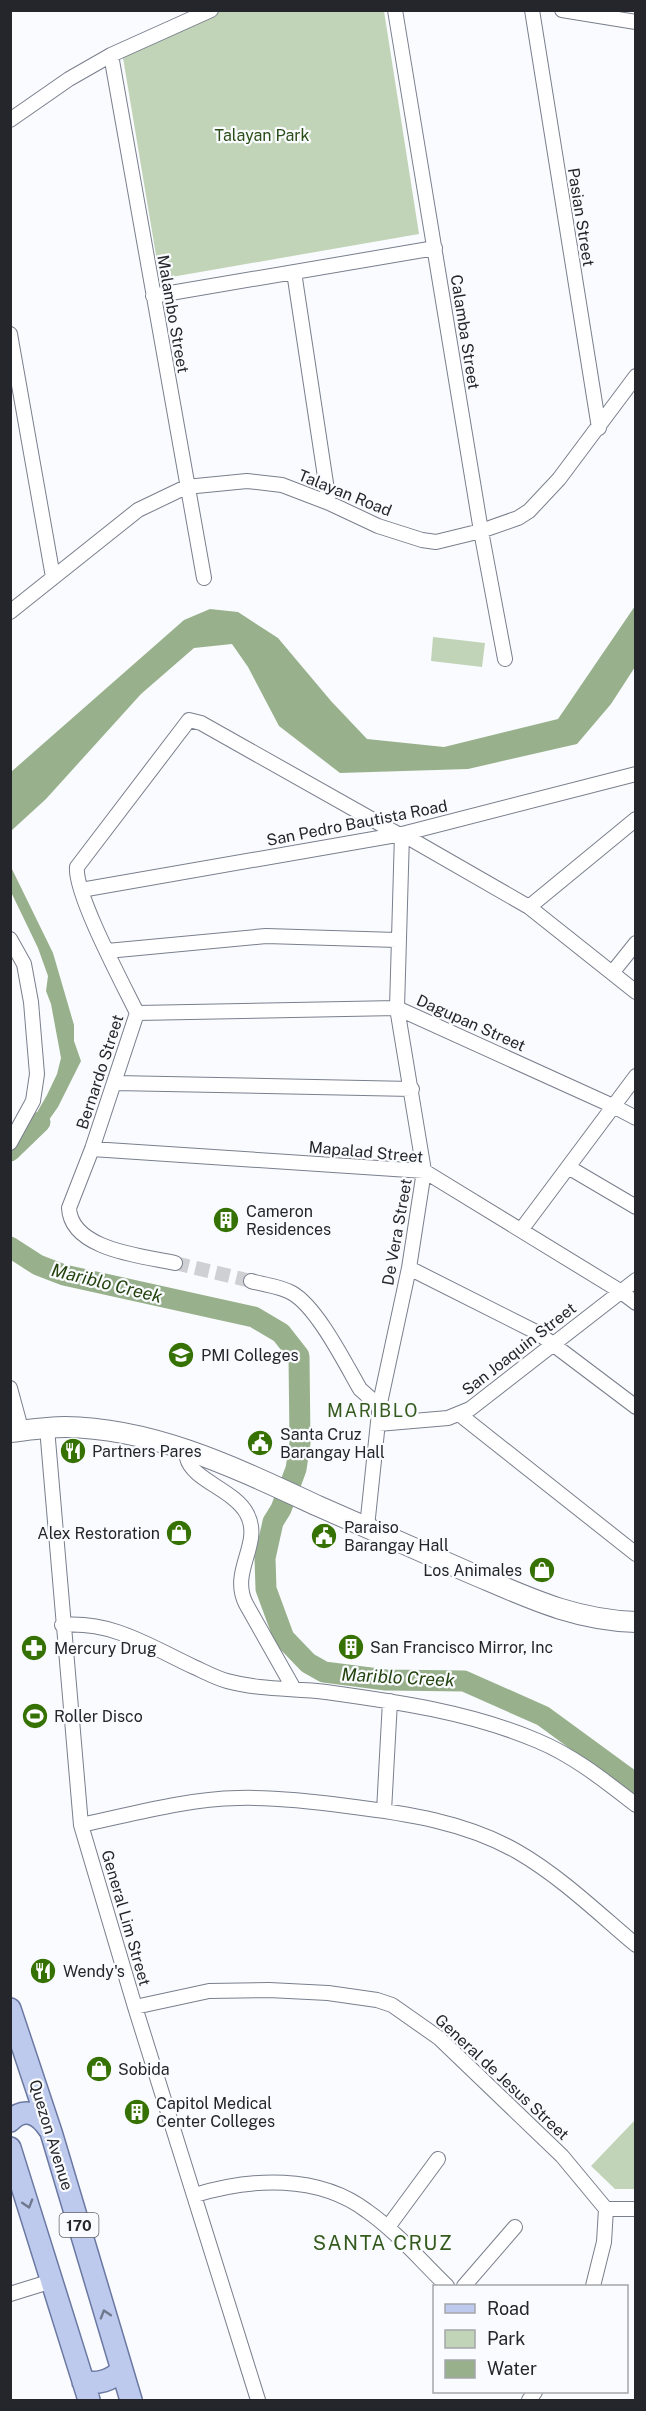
<svg xmlns="http://www.w3.org/2000/svg" width="646" height="2411" viewBox="0 0 646 2411" font-family="'Public Sans',sans-serif">
	<rect width="100%" height="100%" fill="#fafbfe"/>
	<path fill="#c1d4b8" d="M221,11H384L419,234L160,279L122,52Z
		M433,637L485,643L482,667L431,661Z
		M635,2120V2189H615L591,2166Z"/>
	<path fill="#98b18c" d="M635,606V667L611,704L577,744L468,769L340,773L279,726L248,667L232,644L194,648L141,694L46,799L11,831V772L184,620L210,609L238,612L278,638L331,701L367,739L444,747L558,719Z
		M10,865L53,953L74,1025V1041L81,1061L58,1107L32,1144L18,1141L32,1121L47,1095L57,1074L61,1058L51,1004L46,991L48,976L38,948L11,892Z"/>
	<g fill="none" stroke-linecap="round" stroke-linejoin="round">
		<path stroke="#98b18c" stroke-width="21" d="M10,1151L40,1122
			M10,1247L38,1265L64,1275L254,1317L281,1333L299,1356L300,1443L296,1469L281,1509L273,1522L265,1558L266,1589L284,1638L308,1663L324,1672L386,1680L464,1681L543,1716L636,1784"/>
		<path stroke="#cfd0d4" stroke-width="14" stroke-dasharray="14 7" stroke-linecap="butt" d="M175,1263L251,1281"/>
		<g stroke="#797f8d" stroke-width="16">
			<path id="street" d="M395,10L481,531L505,659
				M532,10L599,428
				M562,10L636,22
				M111,55L204,578
				M10,120L69,79L111,55L211,10
				M294,272L329,503
				M153,296L435,248
				M10,334L53,577
				M10,612L138,510L186,487L247,481L282,485L329,503L378,526L422,540L436,542L481,531L518,518L529,511L559,479L636,376
				M402,834L529,907L636,992
				M81,890L402,834L636,774
				M529,907L636,819
				M10,939L24,964L31,1002L37,1074L33,1101L10,1143
				M107,951L266,936L397,940
				M612,973L636,943
				M137,1013L397,1008L613,1106L636,1118
				M115,1083L412,1089
				M92,1149L424,1171L620,1291L636,1303
				M568,1167L636,1207
				M521,1230L636,1076
				M175,1263C143,1256 71,1250 69,1208L92,1149L137,1013C124,986 74,893 77,867L189,720L201,723L398,834
				M409,1268L538,1333L636,1407
				M251,1281C264,1285 280,1286 292,1293C317,1307 345,1363 360,1389L370,1398L380,1403
				M10,1388L22,1432
				M459,1414L636,1554
				M378,1424L448,1418L470,1409L636,1280
				M47,1428L81,1825L135,2007L258,2400
				M189,1451L187,1458C192,1480 235,1490 247,1514C263,1544 229,1571 246,1604L294,1689
				M367,1527L380,1403L409,1268L424,1171L397,1008L402,834
				M62,1625C113,1621 149,1646 194,1667C205,1672 216,1678 227,1681C260,1690 293,1688 326,1692C398,1702 470,1712 538,1741C574,1756 605,1781 636,1805
				M384,1811L390,1701
				M81,1825C133,1814 186,1799 238,1798C275,1797 311,1801 347,1806C405,1813 466,1822 518,1852C561,1877 598,1913 636,1945
				M135,2007L209,1991L269,1990L328,1993L377,2000L392,2005L439,2038L562,2156L606,2209L604,2242L593,2286
				M195,2195C251,2178 318,2174 367,2211C397,2232 421,2261 447,2286
				M606,2209H636
				M388,2227L438,2159
				M464,2286L515,2227
				M10,2294L52,2281
				M529,2400L535,2392"/>
		</g>
		<g stroke="#797f8d" stroke-width="22">
			<path id="secondary" d="M10,1432C28,1430 47,1427 65,1427C155,1428 238,1469 318,1506C368,1528 418,1550 468,1572C525,1596 572,1620 636,1622"/>
		</g>
		<g stroke="#6b79a2" stroke-width="24">
			<path id="primary" d="M10,2009L51,2132L131,2400
				M10,2121C25,2106 39,2114 49,2129
				M10,2148L89,2400
				M83,2382C99,2384 110,2381 122,2370"/>
		</g>
		<use href="#street" stroke="#fff" stroke-width="14"/>
		<use href="#secondary" stroke="#fff" stroke-width="20"/>
		<use href="#primary" stroke="#bdcaee" stroke-width="21"/>
	</g>
	<defs><path id="oneway-chevron" d="M-2-3.5L2.5 0L-2 3.5" fill="none" stroke-width="1.6" stroke-linecap="round" stroke-linejoin="round" transform="scale(1.5)"/></defs>
	<g stroke="#70788d">
		<use href="#oneway-chevron" transform="translate(28 2204) rotate(73)"/>
		<use href="#oneway-chevron" transform="translate(105 2314) rotate(-107)"/>
	</g>
	<defs>
		<g id="building-disc" transform="scale(1.35)"><circle r="9.5" fill="#367203" stroke="#fafbfe"/><path d="M-4-6H4V6H1V3H-1V6H-4ZM-2.5-4.3h1.7v1.8h-1.7ZM.8-4.3h1.7v1.8H.8ZM-2.5-1h1.7V.8h-1.7ZM.8-1h1.7V.8H.8Z" fill="#fff"/></g>
		<g id="university-disc" transform="scale(1.35)"><circle r="9.5" fill="#367203" stroke="#fafbfe"/><path d="M0-5L7-2L0 1L-7-2ZM-4 1L0 2.5L4 1V4Q0 6-4 4Z" fill="#fff"/></g>
		<g id="civic-disc" transform="scale(1.35)"><circle r="9.5" fill="#367203" stroke="#fafbfe"/><path d="M-.6-6.5H3V-4.5H.6V-3L4-1V1h2V6H-6V1h2V-1L-.6-3ZM-1.2 2.5V6h2.4V2.5Z" fill="#fff"/></g>
		<g id="restaurant-disc" transform="scale(1.35)"><circle r="9.5" fill="#367203" stroke="#fafbfe"/><path d="M-5-6h1v4h1v-4h1v4h1v-4h1v5L-1.5 .5V6h-2V.5L-5-1ZM5-6V6H3V1.5H1.5Q1.5-4 5-6Z" fill="#fff"/></g>
		<g id="shop-disc" transform="scale(1.35)"><circle r="9.5" fill="#367203" stroke="#fafbfe"/><path d="M-5-2.5h2.3a2.7 3.5 0 0 1 5.4 0H5L5.5 6h-11ZM-1.5-2.5h3a1.5 2.3 0 0 0-3 0Z" fill="#fff"/></g>
		<g id="pharmacy-disc" transform="scale(1.35)"><circle r="9.5" fill="#367203" stroke="#fafbfe"/><path d="M-2-6h4v4h4v4h-4v4h-4v-4h-4v-4h4Z" fill="#fff"/></g>
		<g id="stadium-disc" transform="scale(1.35)"><circle r="9.5" fill="#367203" stroke="#fafbfe"/><path d="M0-5a6.5 5 0 1 0 0 10a6.5 5 0 1 0 0-10ZM-3.5-1.8h7v3.6h-7Z" fill="#fff"/></g>
	</defs>
	<g fill-rule="evenodd">
		<use href="#building-disc" x="226" y="1220"/>
		<use href="#university-disc" x="181" y="1355"/>
		<use href="#civic-disc" x="260" y="1443"/>
		<use href="#restaurant-disc" x="73" y="1451"/>
		<use href="#shop-disc" x="179" y="1533"/>
		<use href="#civic-disc" x="324" y="1536"/>
		<use href="#shop-disc" x="542" y="1570"/>
		<use href="#building-disc" x="351" y="1647"/>
		<use href="#pharmacy-disc" x="34" y="1648"/>
		<use href="#stadium-disc" x="35" y="1716"/>
		<use href="#restaurant-disc" x="43" y="1971"/>
		<use href="#shop-disc" x="99" y="2069"/>
		<use href="#building-disc" x="137" y="2112"/>
	</g>
	<g text-anchor="middle" dominant-baseline="central" stroke-width="4.5" stroke-linejoin="round" paint-order="stroke">
		<rect fill="#fafbfe" stroke="#64666b" stroke-width="1.5" x="59.5" y="2213" width="39" height="24" rx="4.5"/>
		<g font-size="15" font-weight="bold" fill="#24262c">
			<text x="79" y="2225">170</text>
		</g>
		<g font-size="16" fill="#2b4d18" stroke="#fafbfe">
			<text x="262" y="135">Talayan Park</text>
		</g>
		<g font-size="16" fill="#24262c" stroke="#fafbfe">
			<text transform="translate(581 217) rotate(81)">Pasian Street</text>
			<text transform="translate(173 314) rotate(80)">Malambo Street</text>
			<text transform="translate(465 332) rotate(81)">Calamba Street</text>
			<text transform="translate(345 493) rotate(22)">Talayan Road</text>
			<text transform="translate(357 823) rotate(-11)">San Pedro Bautista Road</text>
			<text transform="translate(471 1023) rotate(24)">Dagupan Street</text>
			<text transform="translate(100 1072) rotate(-72)">Bernardo Street</text>
			<text transform="translate(366 1152) rotate(5)">Mapalad Street</text>
			<text transform="translate(397 1232) rotate(-80)">De Vera Street</text>
			<text transform="translate(519 1349) rotate(-38)">San Joaquin Street</text>
			<text transform="translate(126 1918) rotate(74)">General Lim Street</text>
			<text transform="translate(502 2077) rotate(43)">General de Jesus Street</text>
			<text transform="translate(51 2135) rotate(73)">Quezon Avenue</text>
		</g>
		<g font-size="16" fill="#24262c" stroke="#fafbfe" text-anchor="start">
			<text x="246" y="1211">Cameron<tspan x="246" dy="18">Residences</tspan></text>
			<text x="201" y="1355">PMI Colleges</text>
			<text x="280" y="1434">Santa Cruz<tspan x="280" dy="18">Barangay Hall</tspan></text>
			<text x="92" y="1451">Partners Pares</text>
			<text x="344" y="1527">Paraiso<tspan x="344" dy="18">Barangay Hall</tspan></text>
			<text x="160" y="1533" text-anchor="end">Alex Restoration</text>
			<text x="522" y="1570" text-anchor="end">Los Animales</text>
			<text x="370" y="1647">San Francisco Mirror, Inc</text>
			<text x="54" y="1648">Mercury Drug</text>
			<text x="54" y="1716">Roller Disco</text>
			<text x="63" y="1971">Wendy's</text>
			<text x="118" y="2069">Sobida</text>
			<text x="156" y="2103">Capitol Medical<tspan x="156" dy="18">Center Colleges</tspan></text>
		</g>
		<g font-size="18" font-style="italic" fill="#23440e" stroke="#fafbfe">
			<text transform="translate(107 1283) rotate(14)">Mariblo Creek</text>
			<text transform="translate(398 1677) rotate(3)">Mariblo Creek</text>
		</g>
		<g font-size="18" letter-spacing="1.5" fill="#345a1d" stroke="#fafbfe">
			<text x="373" y="1410">MARIBLO</text>
		</g>
		<g font-size="20" letter-spacing="1.5" fill="#345a1d" stroke="#fafbfe">
			<text x="383" y="2243">SANTA CRUZ</text>
		</g>
	</g>
	<rect width="646" height="2411" fill="none" stroke="#24262c" stroke-width="24"/>
	<rect x="433" y="2285" width="195" height="108" fill="#fafbfe" stroke="#a4a6aa" stroke-width="1.5"/>
	<rect x="445" y="2304" width="30" height="9" fill="#bdcaee" stroke="#a4a6aa" stroke-width="1.5"/>
	<text x="487" y="2315" font-size="18" fill="#24262c">Road</text>
	<rect x="445" y="2330" width="30" height="18" fill="#c1d4b8" stroke="#a4a6aa" stroke-width="1.5"/>
	<text x="487" y="2345" font-size="18" fill="#24262c">Park</text>
	<rect x="445" y="2360" width="30" height="18" fill="#98b18c" stroke="#a4a6aa" stroke-width="1.5"/>
	<text x="487" y="2375" font-size="18" fill="#24262c">Water</text>
</svg>
